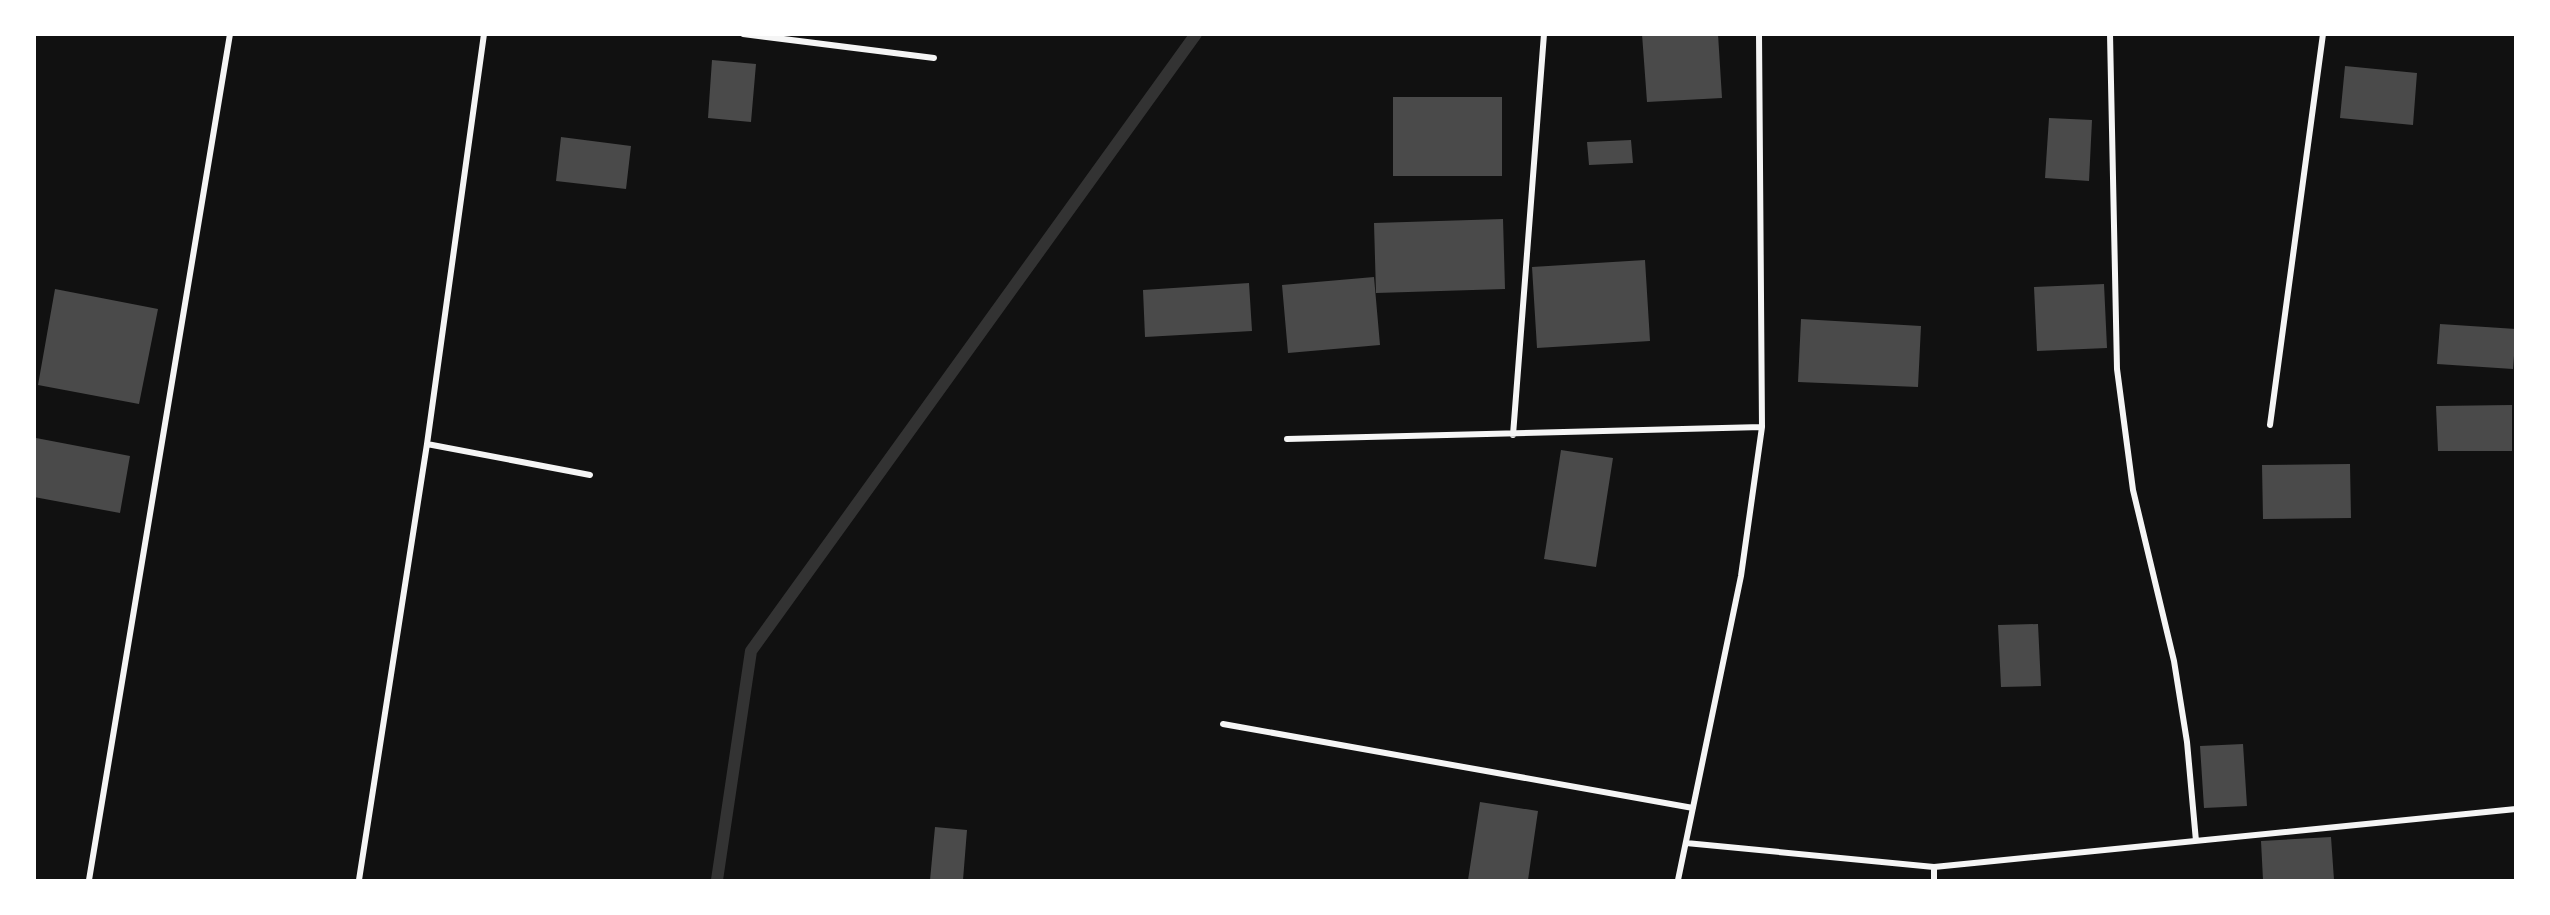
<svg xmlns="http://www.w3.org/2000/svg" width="2550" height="915" viewBox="0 0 2550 915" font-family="'Golos Text',sans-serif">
	<rect width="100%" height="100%" fill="#111"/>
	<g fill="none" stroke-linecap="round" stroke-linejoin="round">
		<path stroke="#333" stroke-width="12" d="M717,880L751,651L1196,34"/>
	</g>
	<path fill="#4a4a4a" d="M1642,34H1718L1722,98L1647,102Z
		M712,60L756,64L751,122L708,118Z
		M2345,66L2417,73L2413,125L2340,118Z
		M1393,97H1502V176H1393Z
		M2049,118L2092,120L2089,181L2045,178Z
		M561,137L631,146L626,189L556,181Z
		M1631,140L1633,163L1589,165L1587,142Z
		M1503,219L1505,289L1376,293L1374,223Z
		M1645,260L1650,341L1537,348L1532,267Z
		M1374,277L1380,345L1288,353L1282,285Z
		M1249,283L1252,331L1145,337L1143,290Z
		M2104,284L2107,348L2037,351L2034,287Z
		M55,289L158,309L139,404L38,385Z
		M1801,319L1921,326L1918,387L1798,382Z
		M2440,324L2516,329L2513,369L2437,364Z
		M2512,405V451H2438L2436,406Z
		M36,438L130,456L120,513L34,497Z
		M1561,450L1613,458L1596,567L1544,559Z
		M2350,464L2351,518L2263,519L2262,465Z
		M2038,624L2041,686L2001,687L1998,625Z
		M2243,744L2247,806L2204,808L2200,746Z
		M1480,802L1538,811L1528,880H1468Z
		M935,827L967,830L963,880H930Z
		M2331,837L2334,880H2263L2261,841Z"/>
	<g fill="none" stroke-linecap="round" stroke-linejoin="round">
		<path stroke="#f5f5f5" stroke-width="6" d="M743,34L934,58
			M2110,34L2117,369L2133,490L2174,661L2187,742L2196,841
			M2270,425L2323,34
			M1513,435L1544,34
			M1287,439L1762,427
			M427,444L590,475
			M1223,724L1693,808
			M1686,843L1934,867L2516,809
			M89,880L230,34
			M359,880L427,444L484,34
			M1678,880L1741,576L1762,427L1759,34
			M1934,880V867"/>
	</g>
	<rect width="2550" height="915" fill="none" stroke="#ffffff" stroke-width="72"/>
</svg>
